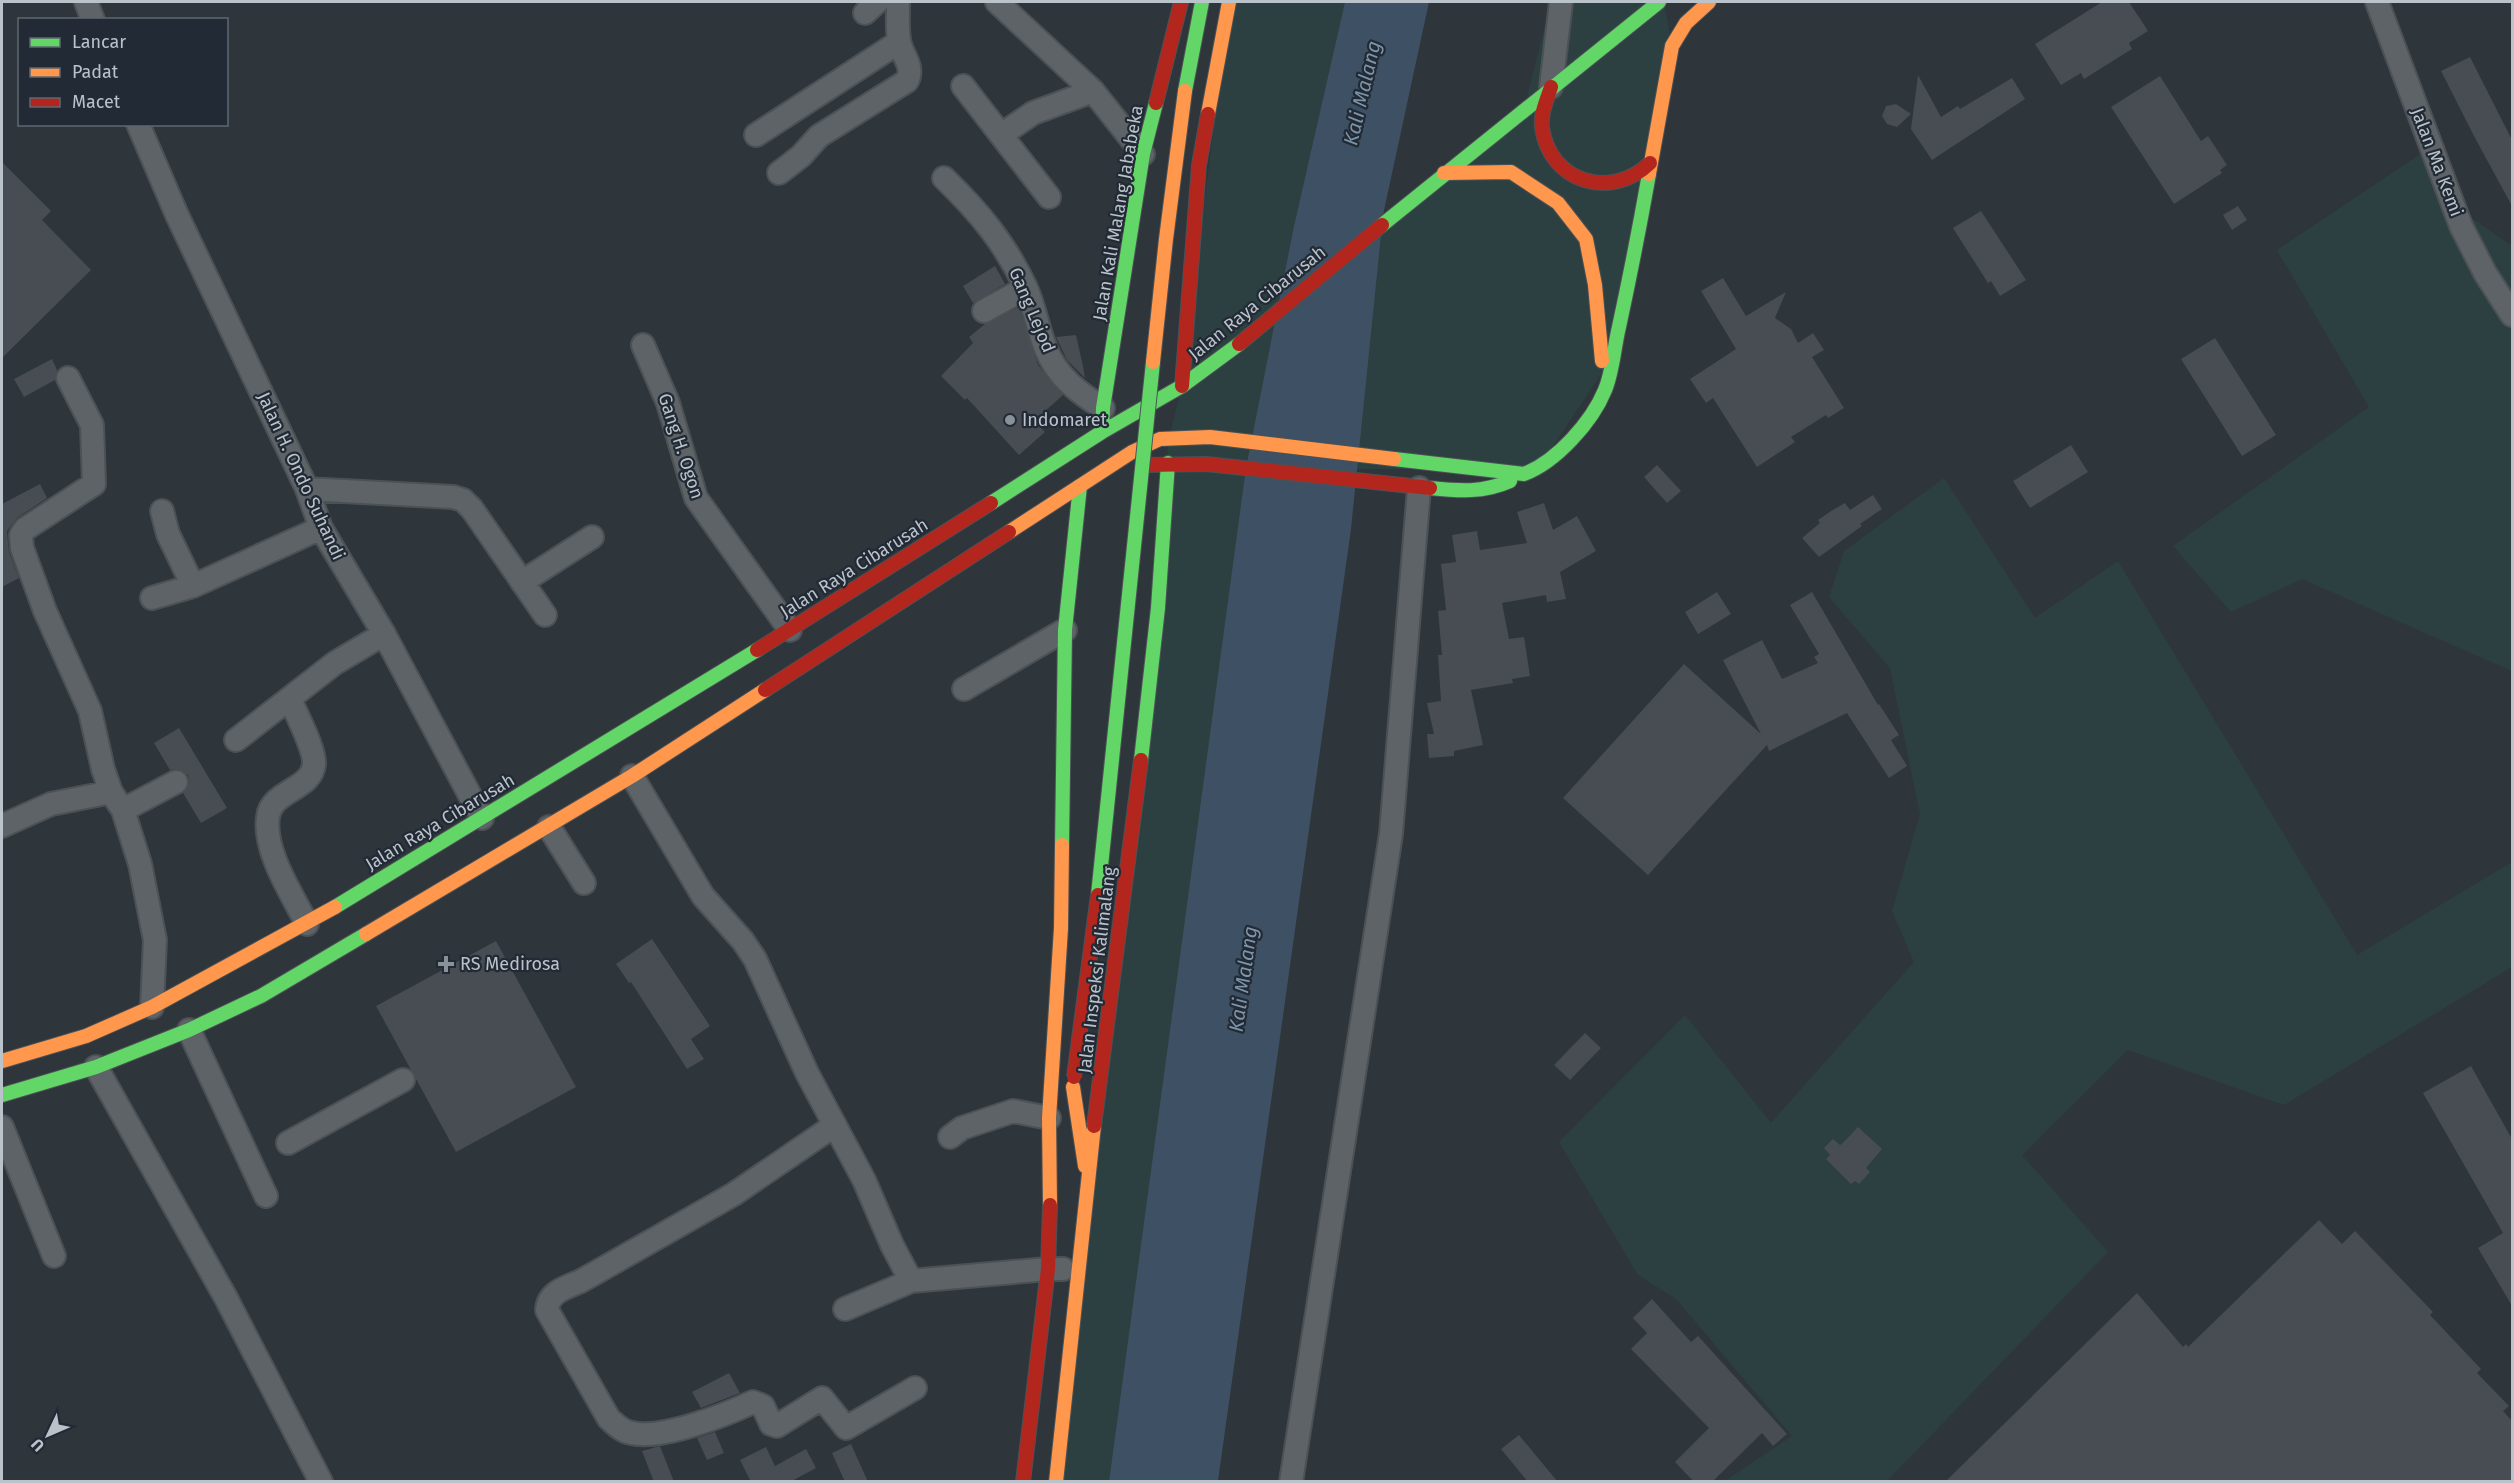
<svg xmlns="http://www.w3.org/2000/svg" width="2514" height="1483" viewBox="0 0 2514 1483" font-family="'Fira Sans',sans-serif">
	<rect width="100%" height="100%" fill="#2e353b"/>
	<path fill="#2c4041" d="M1229,2H1345L1294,226L1278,308L1524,109L1551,2H1664L1672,46L1613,356L1538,469H1250L1208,758L1110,1481L1056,1482L1169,438L1182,386Z
		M2425,151L2446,200L2512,246V671L2302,579L2231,612L2173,546L2369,407L2277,250Z
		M1944,478L2035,618L2118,561L2357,955L2512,862V967L2284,1105L2128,1050L2022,1155L2108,1252L1887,1481H1725L1792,1436L1676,1299L1638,1275L1559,1142L1685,1015L1771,1123L1914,962L1892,911L1920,814L1890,668L1829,597L1844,551Z"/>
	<path fill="#3e5164" d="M1345,2H1429L1383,215L1351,529L1218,1481L1109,1482L1246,468L1294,226Z"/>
	<path fill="#474d52" d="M2102,2H2129L2148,31L2129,43L2132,49L2084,79L2081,73L2061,85L2035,44Z
		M2470,57L2512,140V206L2475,138L2441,71Z
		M1918,75L1941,117L1958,106L1960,109L2012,78L2025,99L1932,160L1911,129Z
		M2160,76L2201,141L2208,136L2227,165L2220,170L2222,173L2174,204L2111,107Z
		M1896,104L1911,114L1897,127L1887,124L1882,116L1886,106Z
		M2,162L51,211L42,220L91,270L2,358Z
		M2238,206L2247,220L2232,230L2223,215Z
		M1981,211L2026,280L2000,296L1991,281L1988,283L1953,228Z
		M995,266L1005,284L973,303L963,286Z
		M1723,278L1746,316L1786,292L1775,318L1791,329L1798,343L1813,333L1824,350L1812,357L1844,408L1828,418L1826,415L1791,437L1795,442L1757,467L1713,398L1706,403L1690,379L1736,349L1701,291Z
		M1019,307L1038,365L1063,395L1034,421L1045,432L1019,455L967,398L965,400L941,376L973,343L969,337L985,324Z
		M1076,335L1083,366L1085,378L1067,360L1056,337Z
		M2215,338L2276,435L2242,456L2181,359Z
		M52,359L57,370L55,380L24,397L14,379Z
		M2071,445L2088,472L2030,508L2013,481Z
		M1657,465L1681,491L1667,503L1644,477Z
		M40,484L47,498L17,518L7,531L9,552L19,578L2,587V504Z
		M1873,495L1882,509L1860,524L1862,526L1819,557L1802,538L1820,523L1818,520L1831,511L1845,503L1850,510Z
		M1544,503L1553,530L1577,516L1596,551L1560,572L1566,599L1547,602L1546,595L1502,603L1509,639L1524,637L1530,676L1512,679L1513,683L1471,690L1483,745L1454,751V756L1429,758L1427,734H1434L1427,703L1441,701L1438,655H1442L1438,611L1446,610L1441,564L1456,562L1452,535L1477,531L1480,550L1527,543L1517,512Z
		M1717,592L1731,614L1698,634L1685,612Z
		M1812,592L1878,705L1879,704L1899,735L1891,740L1907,766L1889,778L1847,713L1769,751L1767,745L1648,875L1563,798L1684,664L1761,734L1723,660L1762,640L1782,679L1818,663L1814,657L1819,654L1790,605Z
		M179,728L227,808L201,823L183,793L189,783L188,775L177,769L170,770L154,743Z
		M652,939L710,1026L691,1039L704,1059L687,1069L631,982L629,983L616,964Z
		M496,941L576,1087L456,1152L376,1006Z
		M1585,1033L1601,1048L1570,1080L1554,1065Z
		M2471,1066L2512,1139V1306L2478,1248L2503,1233L2423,1093Z
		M1858,1127L1882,1149L1866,1168L1870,1172L1859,1184L1855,1181L1851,1184L1826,1159L1830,1155L1824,1148L1833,1139L1840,1145L1843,1143Z
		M2319,1220L2342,1244L2355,1231L2433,1312L2430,1315L2481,1369L2477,1373L2509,1406L2503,1411L2512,1421V1482H1945L2137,1293L2183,1347L2186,1344L2188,1347Z
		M1652,1299L1691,1342L1698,1336L1787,1434L1773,1446L1762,1433L1712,1482H1694L1675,1462L1709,1428L1631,1349L1647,1333L1633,1318Z
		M729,1373L740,1393L701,1408L692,1392Z
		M715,1432L724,1453L707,1460L697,1438Z
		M1519,1435L1558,1482H1528L1501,1449Z
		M851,1444L868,1482H845L832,1453Z
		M660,1446L674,1482H654L642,1451Z
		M766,1447L775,1466L806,1449L816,1468L790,1482H747L750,1480L740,1460Z"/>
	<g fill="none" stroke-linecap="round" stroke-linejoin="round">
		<g stroke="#4c5155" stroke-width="26">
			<path id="street" d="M86,2L93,20
				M997,2L1093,91L1143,154
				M2377,2L2461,226L2485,273L2512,315
				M865,13L877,2
				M963,86L1049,197
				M1551,87L1561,2
				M138,124L177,215L307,489L321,528L384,634L482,818
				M756,135L899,42
				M1001,135L1033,113L1093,91
				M779,173L801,156L819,136L907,81C915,66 901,55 899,40C897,28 898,14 898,2
				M944,178C979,212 1005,243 1026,288C1035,308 1038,330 1046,349C1057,377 1079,393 1103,408
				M984,311L1026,288
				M643,345L668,403L696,498L790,630
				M68,378L92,425L94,484L25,529L21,535L22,548L45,611L90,711L103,769L111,792L123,810L140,864L155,940L152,1007
				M307,489L453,497L463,500L472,509L545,615
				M162,511L168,534L193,586
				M522,582L592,537
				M152,598L193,586L321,528
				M964,689L1065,630
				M290,699C296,714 315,749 314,764C312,790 271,790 268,817C263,851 292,894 307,924
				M236,740L335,663L384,634
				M632,776L703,896L743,941L755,959L807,1073L864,1180L892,1245L911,1281
				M123,810L176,782
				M2,826L51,804L111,792
				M549,827L584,883
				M189,1030L266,1196
				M96,1067L226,1298L321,1482
				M835,1125L734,1194L581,1281C567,1287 548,1292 547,1310L609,1419C616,1425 623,1432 632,1433C662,1440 725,1415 753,1402L763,1406L771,1424L777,1426L822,1398L846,1428L915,1388
				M2,1127L54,1256
				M950,1137L962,1128L1013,1111L1049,1118
				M288,1143L403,1080
				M845,1309L911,1281L1048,1269H1063
				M1291,1482L1391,834L1419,488"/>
		</g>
		<g stroke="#4c5155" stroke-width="16">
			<path id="fast" d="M1382,225L1659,2
				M1102,432L1103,408L1143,154L1156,103
				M1394,459L1524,474C1556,462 1592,422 1605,390C1613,371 1614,347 1619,327C1630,276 1640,225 1649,174
				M1430,488C1459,491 1483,493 1510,481
				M991,503L1102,432L1182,386L1239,344
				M1141,760L1158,608L1168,463
				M1062,845L1065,630L1080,486
				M335,907L757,650
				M2,1095L96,1067L189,1030L261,996L366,934"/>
		</g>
		<g stroke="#4c5155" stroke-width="16">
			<path id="slow" d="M1208,114L1229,2
				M1444,173L1511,172L1558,203L1586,239L1595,285L1602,361
				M1649,174L1672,46L1686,23L1709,2
				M1009,532L1132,452L1160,439L1210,437L1394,459
				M366,934L632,776L765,690
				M2,1061L86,1036L152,1007L335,907
				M1073,1087L1085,1166
				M1050,1205L1049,1118L1061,928L1062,845
				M1056,1482L1094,1126"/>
		</g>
		<g stroke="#4c5155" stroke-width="16">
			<path id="jam" d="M1551,87C1547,99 1540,114 1542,127C1549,182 1611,201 1650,163
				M1156,103L1181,2
				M1239,344L1382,225
				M1182,386L1199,165L1208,114
				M1145,465L1206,464L1430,488
				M757,650L991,503
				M765,690L1009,532
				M1094,1126L1141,760
				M1023,1482L1048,1269L1050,1205"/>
		</g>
		<use href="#street" stroke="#5e6368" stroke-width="22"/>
		<use href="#fast" stroke="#63d668" stroke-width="14"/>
		<use href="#slow" stroke="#ff974d" stroke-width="14"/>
		<use href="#jam" stroke="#b3261e" stroke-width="14"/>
		<g stroke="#4c5155" stroke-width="16" stroke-linecap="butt">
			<path id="fast-bridge" d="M1185,91L1202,2
				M1098,895L1153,362"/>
		</g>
		<g stroke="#4c5155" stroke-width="16" stroke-linecap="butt">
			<path id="slow-bridge" d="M1153,362L1166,239L1185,91"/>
		</g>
		<g stroke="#4c5155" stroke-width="16" stroke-linecap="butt">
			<path id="jam-bridge" d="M1074,1077L1098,895"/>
		</g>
		<use href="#fast-bridge" stroke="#63d668" stroke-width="14"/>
		<use href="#slow-bridge" stroke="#ff974d" stroke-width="14"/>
		<use href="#jam-bridge" stroke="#b3261e" stroke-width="14"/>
	</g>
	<g fill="#899198" stroke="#222b35" stroke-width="2">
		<circle cx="1010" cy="420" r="6"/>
		<path d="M443 955h6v6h6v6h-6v6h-6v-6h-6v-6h6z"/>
	</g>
	<g text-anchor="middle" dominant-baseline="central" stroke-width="4.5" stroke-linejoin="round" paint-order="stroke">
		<g font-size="18" fill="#bac2ca" stroke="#222b35">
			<text transform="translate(2437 162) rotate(69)">Jalan Ma Kemi</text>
			<text transform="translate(1118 213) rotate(-80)">Jalan Kali Malang Jababeka</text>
			<text transform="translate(1257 303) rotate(-39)">Jalan Raya Cibarusah</text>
			<text transform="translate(1032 310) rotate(67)">Gang Lejod</text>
			<text transform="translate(681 446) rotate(72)">Gang H. Ogon</text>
			<text transform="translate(301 476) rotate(65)">Jalan H. Ondo Suhandi</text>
			<text transform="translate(854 568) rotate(-32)">Jalan Raya Cibarusah</text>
			<text transform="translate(440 822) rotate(-31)">Jalan Raya Cibarusah</text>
			<text transform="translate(1097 970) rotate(-83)">Jalan Inspeksi Kalimalang</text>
		</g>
		<g font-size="18" fill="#bac2ca" stroke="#222b35" text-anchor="start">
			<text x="1022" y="420">Indomaret</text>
			<text x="460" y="964">RS Medirosa</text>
		</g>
		<g font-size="20" font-style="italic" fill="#7d95aa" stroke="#222b35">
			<text transform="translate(1362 93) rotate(-77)">Kali Malang</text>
			<text transform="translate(1243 979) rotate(-82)">Kali Malang</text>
		</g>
	</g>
	<rect width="2514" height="1483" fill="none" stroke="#bac2ca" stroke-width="6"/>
	<rect x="18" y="18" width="210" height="108" fill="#222b35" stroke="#5f6771" stroke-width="1.5"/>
	<rect x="30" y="38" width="30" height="9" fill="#63d668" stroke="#5f6771" stroke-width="1.5"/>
	<text x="72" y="48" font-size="18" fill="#bac2ca">Lancar</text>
	<rect x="30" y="68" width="30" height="9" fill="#ff974d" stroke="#5f6771" stroke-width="1.5"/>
	<text x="72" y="78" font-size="18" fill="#bac2ca">Padat</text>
	<rect x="30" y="98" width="30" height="9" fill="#b3261e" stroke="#5f6771" stroke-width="1.5"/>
	<text x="72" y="108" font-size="18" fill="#bac2ca">Macet</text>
	<g transform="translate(48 1435) rotate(226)" stroke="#222b35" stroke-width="4.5" paint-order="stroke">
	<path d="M0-4.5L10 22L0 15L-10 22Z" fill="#bac2ca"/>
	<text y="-9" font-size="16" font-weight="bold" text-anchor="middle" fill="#bac2ca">U</text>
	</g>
</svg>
